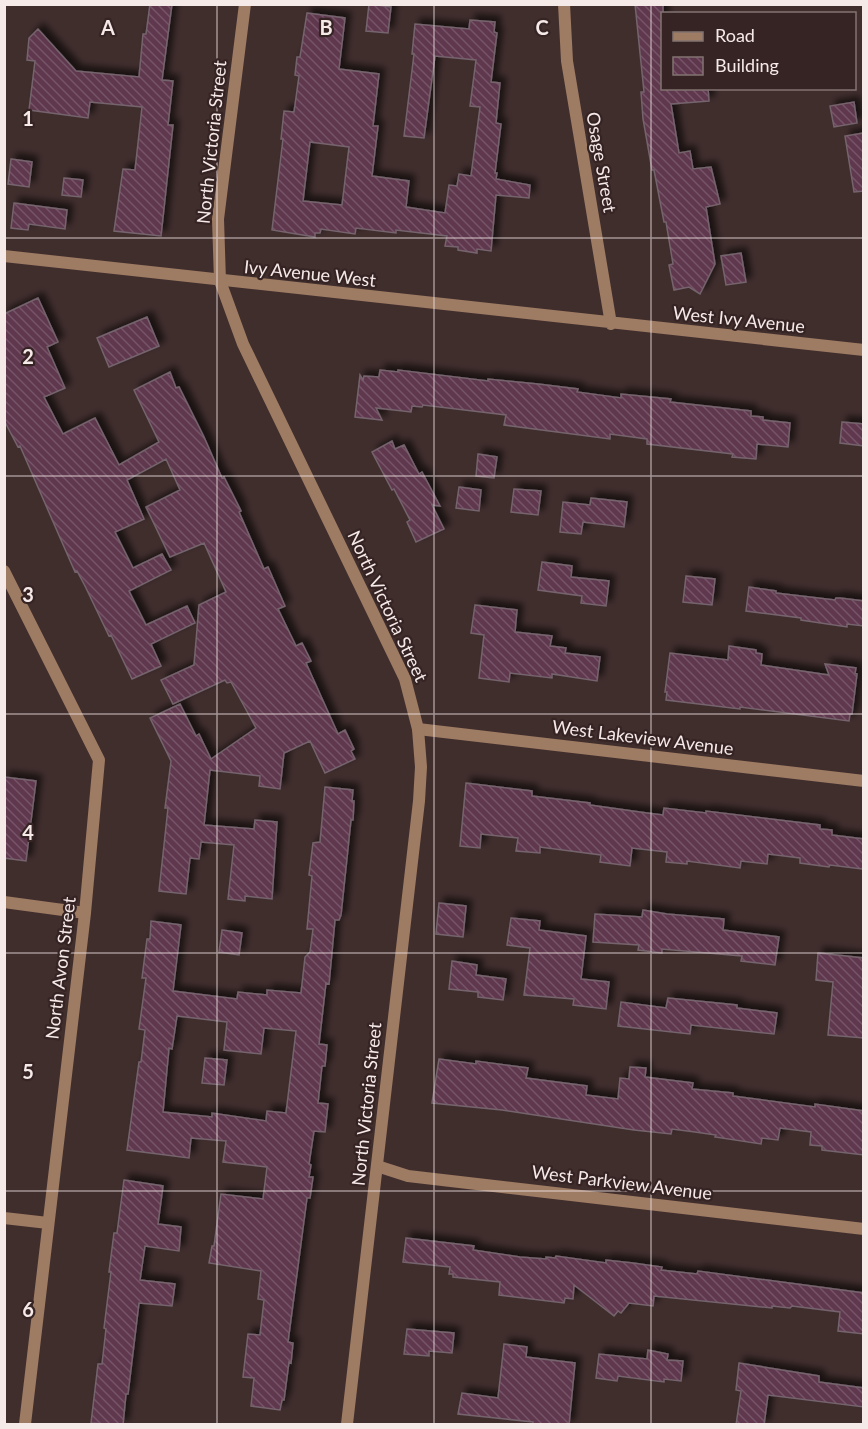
<svg xmlns="http://www.w3.org/2000/svg" width="868" height="1429" viewBox="0 0 868 1429" font-family="Lato,sans-serif">
	<defs>
		<pattern id="building-back-hatch" width="6" height="6" patternUnits="userSpaceOnUse" patternTransform="scale(1.5)"><rect width="6" height="6" fill="#5e374d"/><path d="M-1 5l2 2M0 0l6 6M5-1l2 2" fill="none" stroke="#765467"/></pattern>
		<filter id="shadow"><feDropShadow dx="5.5" dy="-5.5" stdDeviation="3" flood-color="#0009"/></filter>
	</defs>
	<rect width="100%" height="100%" fill="#402e2d"/>
	<path fill="url(#building-back-hatch)" stroke="#75646d" stroke-width="1.5" fill-rule="evenodd" filter="url(#shadow)" d="M150,4H172L162,80L173,81L168,125H173L161,236L114,231L123,169L135,170L142,107L90,102L88,118L29,110L35,61L27,60L29,38L38,29L76,71L139,77L143,34H146Z
		M369,4L391,7L388,33L366,31Z
		M635,4H663V88H708L709,101L671,104L679,153L690,151L693,169L711,167L720,204L706,207L715,264L700,294L689,287L674,290L669,265L673,264L666,222H664L654,170H652L643,119L641,92H644Z
		M307,13L345,18L339,69L379,74L373,126H378L372,176L409,181L406,207L445,213L449,185L457,186L459,174L471,176L480,107L470,106L476,60L435,56L424,138L404,136L414,54H412L415,24L469,29L470,20L495,22L494,32L497,33L491,82L500,83L496,123L501,124L495,173H497L496,179L530,185L529,198L496,195L491,251L477,249V253L458,250V247L445,246L447,236L396,230V233L356,228L355,234L321,229L320,233H315V237L272,230L283,139H281L284,111L294,112L299,76L295,75L297,57H300ZM310,142L349,147L342,205L303,201Z
		M854,102L857,123L834,127L830,106Z
		M864,133V191L854,192L845,136Z
		M11,159L32,162L29,187L8,184Z
		M64,178L83,180L81,197L62,195Z
		M14,203L67,210L65,229L29,224L28,230L11,228Z
		M741,253L746,282L726,285L721,256Z
		M38,298L58,342L47,347L65,388L44,397L63,434L95,418L119,465L159,442L134,390L170,372L176,388L179,387L204,437L222,478L224,477L241,511L239,512L264,569L268,567L285,606L278,609L296,646L302,643L311,661L306,663L338,734L345,730L354,749L351,751L355,759L325,773L310,741L284,753L280,789L259,786L260,776L210,770L204,825L254,829L255,820L277,822L272,899L245,896V901L228,899L234,845L201,842L199,859L190,858L186,894L159,891L168,808H165L171,761L150,718L180,704L196,736L199,734L211,759L256,728L231,682L227,683L225,680L173,704L161,680L194,665L199,605L226,592L204,543L170,557L146,507L180,490L166,459L127,480L144,519L115,532L133,568L162,554L171,570L129,591L146,625L187,606L195,623L151,644L161,666L132,679L111,635L109,636L85,586L77,571L75,572L20,446L18,447L4,420V314Z
		M147,317L159,346L109,367L97,338Z
		M380,370L398,372V370L488,381V379L538,384L578,389L577,392L621,398V394L671,399L670,402L751,411V416L763,417V420L790,423L788,447L757,444L756,459L732,457L733,454L647,444V439L610,434V439L504,425L506,415L423,405L422,407L412,406L411,412L376,408L382,420L355,417L360,375L363,380L364,376L379,377Z
		M842,422L864,424V446L840,443Z
		M392,441L395,449L404,445L419,474L422,472L440,506L432,505L444,529L416,542L407,522L410,520L394,489L392,490L372,452Z
		M478,454L497,457L494,478L476,476Z
		M459,487L481,490L479,511L456,508Z
		M514,489L541,491L538,515L511,512Z
		M591,498L627,502L624,527L583,522L581,534L560,532L563,502L590,505Z
		M542,562L572,566L571,577L609,581L606,606L581,603L582,596L538,590Z
		M686,576L715,579L712,605L683,602Z
		M749,587L776,591V593L835,600L836,598H840L864,601V626L847,624V627L801,620V618L746,611Z
		M475,605L517,610L515,632L552,636L550,646L566,648L565,653L600,657L597,681L552,674V678L510,673L509,682L479,678L484,635L471,633Z
		M729,646L756,650V653L762,654L761,665L829,675L825,664L856,668L855,673L857,674L852,714H850L849,721L740,707V709L666,700L667,692H665L670,653L728,660Z
		M4,777L36,781L26,861L4,858Z
		M466,783L532,791V796L590,803V805L647,813L663,815L664,808L706,813V811L820,825V829L832,830V835L864,839V864L862,869L830,865L829,867L800,863V858L768,854L767,864L741,861L740,868L687,861V864L666,862L667,852L632,848L630,866L600,862L601,855L540,847V853L516,851L518,838L481,834L480,848L460,846Z
		M325,787L353,790L352,801H354L353,820H351L341,915L339,920H335L329,984L326,983L319,1044L327,1045L325,1066H322L318,1103L328,1104L325,1132L314,1131L309,1164L311,1165L309,1177H313L310,1198H307L288,1342L293,1343L291,1363L289,1362L284,1400H282L280,1410L251,1406L254,1378L243,1377L248,1334L260,1335L264,1300L258,1299L261,1271L209,1263L212,1246H214L221,1194L263,1199L267,1167L223,1162L226,1141L191,1138L189,1158L127,1150L139,1062H141L145,1030L139,1029L146,978H142L147,939H150L151,921L181,925L173,991L237,999L238,992L267,995V990L301,993L305,957L310,952L313,929H307L312,876L309,875L313,843L320,842ZM177,1016L227,1022L224,1050L261,1054L264,1028L296,1031L286,1113L267,1111L266,1121L212,1113V1117L163,1112L169,1048L172,1049Z
		M439,903L466,906L463,937L436,934Z
		M643,910L667,914L724,919L723,930L779,937L775,965L741,961L742,956L662,949V953L638,950L639,945L593,942L595,914L642,917Z
		M511,918L540,921L539,930L586,936L581,979L609,982L606,1009L573,1005L574,999L524,995L530,948L507,945Z
		M222,930L242,933L239,955L219,952Z
		M818,953L864,958V1038L828,1035L833,982L816,980Z
		M452,961L477,965L476,975L506,979L503,1000L478,997V992L449,989Z
		M668,998L737,1005V1008L777,1013L774,1034L691,1025L690,1034L618,1026L621,1002L666,1008Z
		M205,1058L227,1060L224,1085L202,1083Z
		M439,1059L476,1064V1061L528,1068L526,1078L587,1086L586,1095L618,1099L620,1078L629,1079L630,1067L646,1068L645,1077L693,1083L692,1089L733,1093V1096L815,1107V1104L864,1111V1155L822,1150V1146L810,1145L811,1132L780,1128L778,1140L762,1138L761,1144L715,1137L716,1135L695,1132L672,1129L671,1134L634,1130L502,1110L432,1103Z
		M124,1180L163,1186L158,1224L181,1227L179,1251L145,1246L140,1280L175,1284L172,1306L139,1303L128,1394H126L123,1425L91,1423L98,1364H102L106,1329L104,1328L111,1272H109L114,1233H117Z
		M406,1238L474,1246L473,1250L520,1257L546,1259V1257L555,1258L556,1256L606,1263V1260L633,1263L662,1267L661,1270L697,1274L698,1271L864,1293V1334L838,1331L840,1312L792,1306L790,1308L772,1306V1308L654,1296L653,1306L629,1303L621,1313L618,1311L614,1316L574,1285L573,1299L565,1298L564,1303L499,1295L500,1282L453,1277V1274H449L450,1267L403,1262Z
		M407,1329L454,1333L452,1353L429,1351V1356L404,1354Z
		M504,1344L527,1347L526,1357L575,1363L569,1425H533V1422L458,1414L462,1393L498,1398Z
		M648,1350L668,1354L667,1360L683,1361L681,1381L664,1379V1382L618,1376L617,1381L596,1378L599,1354L647,1359Z
		M739,1363L819,1376V1382L864,1388V1407L768,1395L764,1425H736L741,1391L736,1390Z"/>
	<g fill="none" stroke-linecap="round" stroke-linejoin="round">
		<path stroke="#9e7b63" stroke-width="12" d="M564,4L567,61L611,324
			M4,256L864,350
			M4,571L99,760L85,913L25,1424
			M418,729L864,781
			M4,902L85,913
			M377,1166L408,1176L864,1229
			M4,1218L48,1223"/>
		<path stroke="#9e7b63" stroke-width="12" d="M245,4L218,219L220,281L243,344L405,679L418,729L421,767L419,801L347,1424"/>
	</g>
	<path fill="none" stroke="#f6eae9" stroke-width="1.5" stroke-opacity="0.55" d="M217,4V1424M434,4V1424M651,4V1424M4,238H864M4,476H864M4,714H864M4,953H864M4,1191H864"/>
	<g text-anchor="middle" dominant-baseline="central" stroke-width="4.5" stroke-linejoin="round" paint-order="stroke">
		<g font-size="18" fill="#f6eae9" stroke="#352423">
			<text transform="translate(211 142) rotate(-84)">North Victoria Street</text>
			<text transform="translate(602 162) rotate(80)">Osage Street</text>
			<text transform="translate(310 273) rotate(6)">Ivy Avenue West</text>
			<text transform="translate(739 319) rotate(6)">West Ivy Avenue</text>
			<text transform="translate(388 606) rotate(65)">North Victoria Street</text>
			<text transform="translate(643 737) rotate(7)">West Lakeview Avenue</text>
			<text transform="translate(60 968) rotate(-83)">North Avon Street</text>
			<text transform="translate(366 1104) rotate(-84)">North Victoria Street</text>
			<text transform="translate(622 1182) rotate(7)">West Parkview Avenue</text>
		</g>
	</g>
	<g font-size="20" text-anchor="middle" font-weight="bold" fill="#f6eae9" stroke="#352423" stroke-width="4.5" stroke-linejoin="round" paint-order="stroke">
		<text x="108" y="35">A</text>
		<text x="326" y="35">B</text>
		<text x="542" y="35">C</text>
		<text x="28" y="126">1</text>
		<text x="28" y="364">2</text>
		<text x="28" y="602">3</text>
		<text x="28" y="840">4</text>
		<text x="28" y="1079">5</text>
		<text x="28" y="1317">6</text>
	</g>
	<rect width="868" height="1429" fill="none" stroke="#f6eae9" stroke-width="12"/>
	<rect x="661" y="12" width="195" height="78" fill="#352423" stroke="#827372" stroke-width="1.5"/>
	<rect x="673" y="32" width="30" height="9" fill="#9e7b63" stroke="#827372" stroke-width="1.5"/>
	<text x="715" y="42" font-size="18" fill="#f6eae9">Road</text>
	<rect x="673" y="57" width="30" height="18" fill="url(#building-back-hatch)" stroke="#827372" stroke-width="1.5"/>
	<text x="715" y="72" font-size="18" fill="#f6eae9">Building</text>
</svg>
